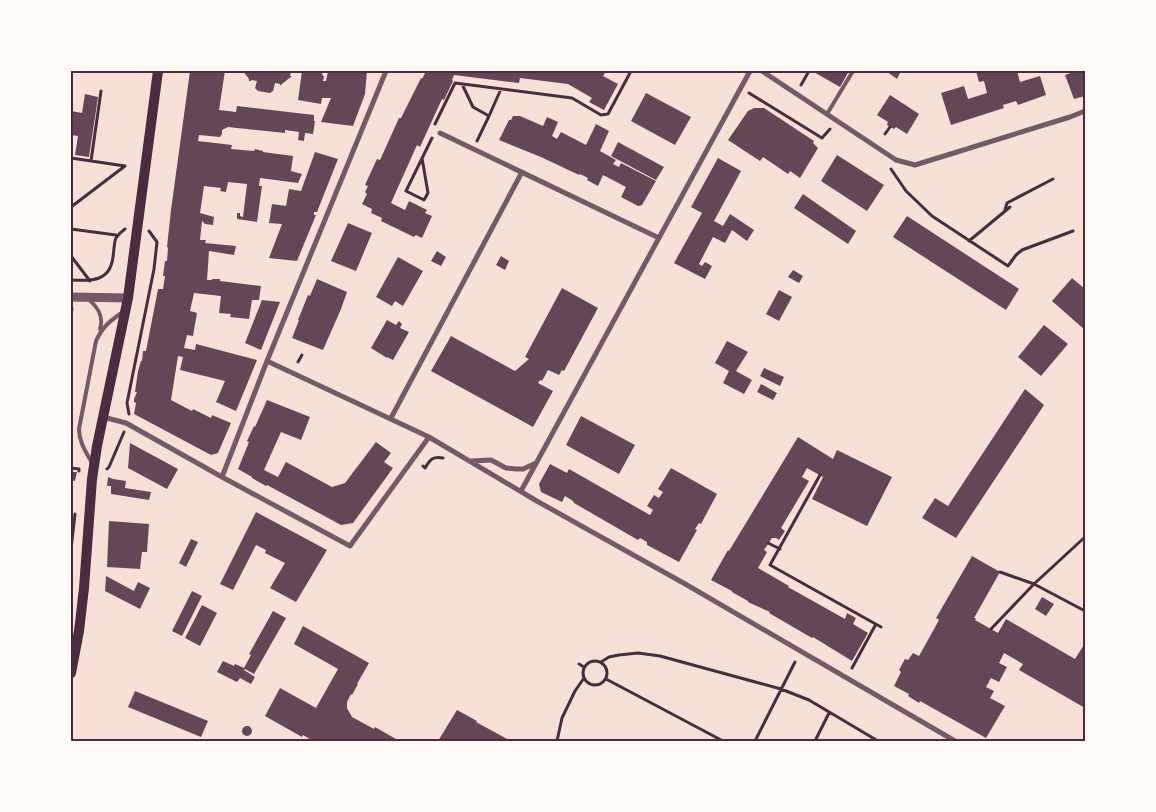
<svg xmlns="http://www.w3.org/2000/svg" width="1156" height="812" viewBox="0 0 1156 812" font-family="'Space Grotesk',sans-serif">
	<rect width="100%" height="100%" fill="#f7e1d7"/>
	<path fill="#644757" d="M190,71H225L219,110L236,112L237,106L314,115V121H315L313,134L305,133L304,141L298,140L299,132L285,130V133L228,127L222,130V134L220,137L199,135L198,141L232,145L231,149L254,151L255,149L263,151V152L293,156L291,171L302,174L298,183L260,178L259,186H262L257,222L237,219V213H240V216L243,217L247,184L228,182L226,192L220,191L221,188L204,186L200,213L214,217L213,225L205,224L202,221L200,240H206L205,243L236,246L234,255L209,251L207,280H212V279H220V281L261,286L259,300H252L249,319L230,317L231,314L219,313L221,296L194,293L190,311L197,313L193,336L187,335L184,348L195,350L196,344L257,360L236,411L216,402L225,381L180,370L183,357L178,356L171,400L192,411L193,409L211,418L212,415L231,423L218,453L211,455L134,414L136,403L134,402V399L137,392H135L138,371L141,361H142L143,351H146L158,289H163L165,276H163L165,261H167L168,248L167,247L171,210Z
		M243,71H291L290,76H292L282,84L281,85H280V84L275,83L273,91L270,93L258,91L255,88L257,81L251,80V81H249V79Z
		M302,71L321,72L324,77L323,81H326L328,71H367L365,94L353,126L321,122L331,98H322L321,104L298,100Z
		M426,71H606L603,76L618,84L604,110L589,102L592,98L568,84L520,78L519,83L454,75L452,80L453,81L444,100L442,99L420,147L417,145L391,203L405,210L409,201L427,210L425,213L432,216L422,238L416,235L414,237L381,221L382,218L371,213L372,209L362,204L367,194L365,192L368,186L365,185L377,159L380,160L399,118H401L421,78L422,79Z
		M812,71H849L840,87Z
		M886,71H901L897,79Z
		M976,71H1017L1020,82L1040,76L1046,95L1018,105L1016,101L1003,105L1004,108L951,125L941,93L964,86L968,99L987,93L984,81L979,82Z
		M1076,71H1085V96L1074,99L1065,75Z
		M646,93L691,117L675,145L631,121Z
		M85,94L98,97L89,157L75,155L78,136L71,135V111L82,113Z
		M890,95L919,114L907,134L896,127L894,129L887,125L888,122L877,115Z
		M754,108H764L814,141L813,143L818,148L800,178L790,171L788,174L763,157L760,161L728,140L748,111Z
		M513,116H520L543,126L547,117L558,122L552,136L557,139L561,132L586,145L596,124L609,131L600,151L616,160L613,164L619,167L621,163L656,181L642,205L638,206L621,197L626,187L603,175L598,186L587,180L588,178L580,174L579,175L541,157L499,140L509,120H511Z
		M618,142L664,167L656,180L611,156Z
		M315,152L338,159L317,212H314V215H316L297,261L269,258L282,224L269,223L272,204L286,206L289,189L301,191Z
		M837,155L884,185L867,211L821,181Z
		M718,158L741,171L714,221L723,226L730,214L754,230L747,241L732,230L725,243L713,237L699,264L702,266L705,262L712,266L705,279L674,263L702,213L691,207Z
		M803,194L856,231L848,244L794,208Z
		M907,216L1019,289L1006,310L893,237Z
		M348,223L372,233L356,271L331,261Z
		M437,251L446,257L441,266L431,261Z
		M501,256L509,261L505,270L496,265Z
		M398,257L423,271L403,306L395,301L392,306L376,297Z
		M793,270L803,276L799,283L788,277Z
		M1072,278L1085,289V330L1052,301Z
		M317,279L347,292L341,309L323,350L292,338L299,320H298L308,295L310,296Z
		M562,288L598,308L564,371L562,370L559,375L548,370L542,381L540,380L538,383L553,391L533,427L431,371L451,336L515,371L529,359L525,357Z
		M779,290L792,297L779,321L766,314Z
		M262,300L280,302L261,350L245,343Z
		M387,320L396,325L399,321L402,324L400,328L409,332L393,360L387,357V358L371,348Z
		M1044,325L1068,344L1041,376L1018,357Z
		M727,341L748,352L736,371L752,380L744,394L723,383L729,371L715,363Z
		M764,368L784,377L780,386L760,376Z
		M761,384L777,393L773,400L757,392Z
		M1025,389L1044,405L956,538L922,518L935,498L948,506Z
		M267,400L310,417L301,440L281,432L264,470L278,477L286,462L332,487L345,483L376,442L391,453L384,462L393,468L353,523L341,525L267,485L266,486L252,478V477L238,469L249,442L247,441L254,426L255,427Z
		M581,416L635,445L619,474L566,445Z
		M798,437L833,459L837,450L892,477L867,526L812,499L823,477L807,468L802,477L809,481L781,528L785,531L779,540L776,538H772L764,550L767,552L758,568L789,586L788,587L845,619L847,613L856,618L853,624L868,633L852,661L813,637L812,638L769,613L770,612L750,603L748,602V601L732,592V591L711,580L728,550L729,551Z
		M130,443L178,469L167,489L128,468Z
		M550,464L567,473L569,469L650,515L653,510L647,506L654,495L659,498L663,492L658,489L671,468L717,494L701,524L699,523L695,529L697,530L679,562L647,545V542L640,538L638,540L574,503L573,501L565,496L562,502L541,492L539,484Z
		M71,472H77L75,481L71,480Z
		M108,477L113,479L126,481L125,488L151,492L149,500L111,494V486H107Z
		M256,512L327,550L296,602L270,588L285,563L265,553L266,550L256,545L233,590L220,584Z
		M109,521L149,524L147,552H142L140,569L107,567Z
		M191,539L198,542L186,567L179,563Z
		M972,556L1000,572L974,618H976L975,620L998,633L1006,619L1075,659L1085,643V708L1019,670L1023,664L1004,653L999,663L1007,667L999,682L991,678L986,687L994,691L990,698L1005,706L986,738L920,701L919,703L908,696L909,694L894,686L901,672L899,670L905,659L908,660L913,653L919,656L939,620L936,618Z
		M106,576L134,591L138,582L150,588L140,609L105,591Z
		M192,591L202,596L182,636L172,631Z
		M1042,597L1054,604L1046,616L1035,609Z
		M202,605L217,613L200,646L185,638Z
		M273,611L286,618L254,674L245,669L244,670L255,677L251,684L240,678L237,682L217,672L223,661L234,666L235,664L244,668L251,655L249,654Z
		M303,626L369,663L357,684H358L352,695L351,694L347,702V708L352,717L374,729L375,727L396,739V741H313L303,735L302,737L265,716L280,688L316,708L338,669L294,644Z
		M135,691L208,721L201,737L128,707Z
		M457,710L477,721L476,722L511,741H470L467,739L466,741H438Z
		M242 731a5 5 0 1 1 10 0a5 5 0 1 1-10 0Z"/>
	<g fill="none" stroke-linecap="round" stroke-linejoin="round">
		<path stroke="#4a2c40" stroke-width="3" d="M462,84L473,107L489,116L501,89
			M801,85L809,71
			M749,93L822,138L830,129
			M435,124L455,83L572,98L601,115L608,114L631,71
			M885,134L890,127
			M477,141L489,116
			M71,158L125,166
			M422,158L428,193L424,200L406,191L432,138
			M91,161L101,91
			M891,169L906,191L932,216L1008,266L1016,255L1022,250L1073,231
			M71,207L125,166
			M1005,210L1007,203L1053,179
			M71,229L116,235
			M969,241L1010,207
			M71,256L90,281
			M71,280C91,281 110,282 113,257C114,251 114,242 116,238C118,235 122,231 125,229
			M71,317L72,308
			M298,362L302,355
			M129,414L127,403L154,269L157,242L149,231
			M423,466L425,468C430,460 432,456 443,458
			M71,468L79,469V471
			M107,469L109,467L124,432
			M820,475L770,565L881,627
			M768,543L780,549
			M71,549L75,514
			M1000,572L1034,584L1085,537
			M991,629L1034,584L1085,611
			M583 673a12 12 0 1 1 24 0a12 12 0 1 1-24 0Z
			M601,662L609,657L619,655L638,653L660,656L781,689L809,700L878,741
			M579,664L584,667
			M852,668L876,624
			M606,679L723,741
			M557,741L562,718L575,691L584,678
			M755,741L795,662
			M815,741L829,713"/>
		<path stroke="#755966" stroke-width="4" d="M827,114L853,71
			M88,299C98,307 104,316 100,329
			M92,463C86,452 79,442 79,429L96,341C102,327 111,320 123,312"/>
		<path stroke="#755966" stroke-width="5" d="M762,71L896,160L915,165L1070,117L1085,111
			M440,133L659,238
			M267,361L429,437L535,500L687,585L955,741
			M103,417L126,423L222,477L350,546L429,437
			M391,418L522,172
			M471,461L491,460L506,468L517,469H523L536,463
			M222,477L267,361L386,71
			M521,491L750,71"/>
		<path stroke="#755966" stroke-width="9" d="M71,297L128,298"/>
		<path stroke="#4a2c40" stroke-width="10" d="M71,673L79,631L84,588L92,479L97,446L128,298L158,71"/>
	</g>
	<rect width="1156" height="812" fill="none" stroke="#fffaf5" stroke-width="145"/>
	<rect x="72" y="72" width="1012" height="668" fill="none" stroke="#4a2c40" stroke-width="2"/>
</svg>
